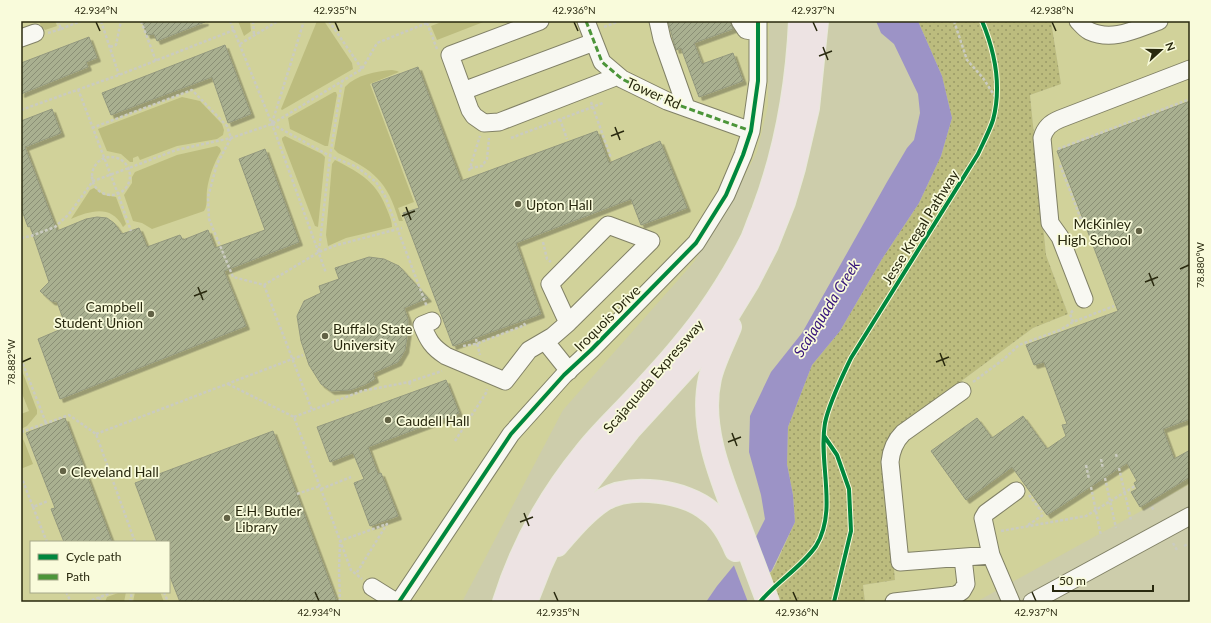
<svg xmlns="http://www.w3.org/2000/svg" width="1211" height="623" viewBox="0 0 1211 623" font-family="Lato,sans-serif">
	<defs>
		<pattern id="park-dots" width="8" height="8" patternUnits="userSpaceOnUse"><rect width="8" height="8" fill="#bcbc7e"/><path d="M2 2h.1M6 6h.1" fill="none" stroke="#996" stroke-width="1.8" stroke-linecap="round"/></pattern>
		<pattern id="building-hatch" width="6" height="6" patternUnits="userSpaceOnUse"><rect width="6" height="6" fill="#a9b090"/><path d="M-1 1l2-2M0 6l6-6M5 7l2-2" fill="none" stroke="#8a8f74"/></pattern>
		<filter id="shadow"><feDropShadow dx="3.5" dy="3.5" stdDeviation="0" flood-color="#0004"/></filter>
	</defs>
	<rect width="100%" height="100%" fill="#cdcdab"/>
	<path fill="#d1d29a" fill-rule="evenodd" d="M21,21H769L768,106L757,152L740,185L694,262L563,410L462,602H21ZM31,542H169V592H31Z
		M1051,21H1190V484L976,602H865L863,585L895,580L885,474L894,431L1033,328L1068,314L1046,255L1030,95L1061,84Z"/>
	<path fill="#bcbc7e" d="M39,21H55L57,26L45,30L41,26Z
		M238,21H250L251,31L244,36Z
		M317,21H324L352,63L353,69L282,110L281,109Z
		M444,21H486L437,40L431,26Z
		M392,70L397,71L399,72L370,84L414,202L398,208L403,221H399C387,180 374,171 338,153L334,149L345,87C356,75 376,71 392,70Z
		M334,92H336L337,95L328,146H325L290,129L288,118Z
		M182,97L200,101L222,124L224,130L223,135L217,139L177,146L140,160L138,156L133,158V162H130L121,154L107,151L98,129Z
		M285,136L322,154L325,157L318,227L315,226L282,140V138Z
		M217,146L220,148L221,151C214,163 209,176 207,190C206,197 208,205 204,211L152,229L142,223L133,221L124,195L132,183V177L135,172L177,155Z
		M335,160C362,174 377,182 388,212C390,217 392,222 392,227L346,238L328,246L326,235L332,164Z
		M94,188L104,195L116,197L126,224L123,227C111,204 90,211 71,219L90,190Z
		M21,368L37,410V414L27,426L21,429V414L29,411L21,391Z
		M21,437L24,441L33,464L23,468L21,467Z
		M121,592H126L124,602H105L107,597Z
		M135,592H160L164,602H133Z"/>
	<path fill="url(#park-dots)" d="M918,21H1051L1061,84L1030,95L1046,255L1068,314L1033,328L894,431L885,474L895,580L863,585L865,602H777L768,576L774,568L795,522L793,495L787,464L788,427L812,365L840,331L882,259L919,203L941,156L952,118L942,76Z"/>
	<path fill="#9c93c6" d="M876,21H918L942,76L952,118L941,156L919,203L882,259L840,331L812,365L788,427L787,464L793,495L795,522L772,570L746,602H706L717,586L754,541L765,519L761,495L749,452L750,416L771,372L802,333L887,182L907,148L914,140L920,113L918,94L894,44L881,33Z"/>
	<path fill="#cdcdab" d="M751,540L767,580L748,602L733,563Z"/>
	<path fill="url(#building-hatch)" stroke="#93987e" filter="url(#shadow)" d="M142,21H205V22L157,41L154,34L147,35Z
		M668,21H730L733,29L694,43L702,64L733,53L743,81L699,97L681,48L676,50Z
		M89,37L97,58L86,62L88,67L21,94V63Z
		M225,45L251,114L228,123L212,77L111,115L102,93Z
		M418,67L461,181L597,131L609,163L660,141L687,208L641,225L631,199L516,243L541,314L453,346L403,213L419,208L372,84Z
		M1190,101V419L1163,429L1174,459L1190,450V477L1140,507L1131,492L1137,489L1134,483L1137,481L1127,463L1047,515L1012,467L966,500L931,451L977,418L992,438L1023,416L1047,449L1066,436L1062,425L1067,424L1044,362L1034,365L1026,345L1118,311L1057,151Z
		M52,109L61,133L25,147L57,231L86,219L97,217L107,218L114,223L122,234L139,228L147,247L180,235L183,240L208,230L215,248L265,230L239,159L265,149L299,242L224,271L246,326L60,399L38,339L66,327L57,302L51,301L40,291L49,282L30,226L28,227L21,208V121Z
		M369,257L384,259L399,266L428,298L404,308L408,319V330L405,350L398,362L373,373L375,379L364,385L350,390L331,391L321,384L309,365L301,341L297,316L304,301L321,293L319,286L339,279L335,268Z
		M446,380L459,413L368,447L378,474L381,473L398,516L370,526L354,483L364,479L353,453L330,462L317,427Z
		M65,418L112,542H64L51,509L55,508L26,433Z
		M273,431L337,602H180L169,574V542H157L135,483Z"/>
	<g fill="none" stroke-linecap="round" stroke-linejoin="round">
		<g stroke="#818166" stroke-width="19">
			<path id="minor" d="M540,21L450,55L470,110L474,116L484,123L499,122L618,76
				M586,21L602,62L622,79L667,101L751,131
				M658,21L662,39L686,107
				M740,21L746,30L758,32
				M1078,21C1081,24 1085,29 1089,31C1113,42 1136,29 1159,21
				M21,38L35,33
				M463,91L594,42
				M1084,299L1060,237L1050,223L1042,138C1045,128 1050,123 1060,119L1190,69
				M432,321L422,325C428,340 432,347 446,356L505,381L529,350L553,336L568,323L651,241L608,225L550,284L568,323
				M545,341L569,371
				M962,391L903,433C895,441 891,451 890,462L900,562L991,555
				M372,587L396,602
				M399,602L511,434L564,375L591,350L696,243L726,195L743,155L751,131L758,81V21
				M894,602L956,595L962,591L966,584L963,558
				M1011,602L991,555L983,518L986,513L1016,491
				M1032,602L1190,516"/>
		</g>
		<g stroke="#e8e8d9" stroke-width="24">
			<path id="highway" d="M730,327C723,344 714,361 710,378C699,427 721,478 738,522C748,549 758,575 768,602
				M557,545C571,529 585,512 603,500C631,483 686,491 710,512C722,521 730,536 736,550
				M504,602C521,548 549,497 585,453C599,435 615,420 631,403C657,375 684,346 707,314C724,290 739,265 752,239C756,230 759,220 763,211C786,150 797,86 800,21
				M526,602L541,564L567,509L629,430L715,336L748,282L767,245L784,202L794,168L808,108L817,21"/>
		</g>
		<path stroke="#cacbc0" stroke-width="2.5" stroke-dasharray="3 2" stroke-linecap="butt" d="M101,21L119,75
			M141,21L156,61
			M230,21L272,124L326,273
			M253,21L254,35
			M329,21L362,69
			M954,21L967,60L983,78L996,98
			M427,23L437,49
			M604,27L620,21
			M61,29L81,21
			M48,33L61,29L58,21
			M240,44L278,21
			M110,47L116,45L121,21
			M78,89L118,194L131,231
			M591,102L611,158
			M21,110L119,75L234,30
			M560,119L567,139
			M272,123L304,21
			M272,124L330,156L357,167L376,182L385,196L427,307
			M92,128L192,90L227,126L231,138L217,164L208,197L209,219L233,277L264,285L319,252L337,245L402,228
			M511,138L603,103
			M1058,149L1190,99
			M92 176a19 19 0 1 1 38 0a19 19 0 1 1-38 0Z
			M1060,165L1084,227
			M470,168L482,166L487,159L489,138
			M469,171L480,136
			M21,238L31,236L55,227L69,214L93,181L129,168L176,150L231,138L272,124L362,69L377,43L432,21
			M543,242L547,259L551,262
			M319,251L330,156L342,81
			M264,285L312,410
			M1073,322L1070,314L1074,309
			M476,339L480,355
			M463,346L476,344L525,325L523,322
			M21,359L46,423
			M409,382L411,387
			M973,382L1004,359L1019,345L1060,330L1073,322L1114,306
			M228,384L294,417L351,570L362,579
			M294,417L362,391L409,382L442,371
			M21,432L69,415L96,434L135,542
			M96,434L303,355
			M455,441L486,393L487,389
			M1116,454L1117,458
			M1101,459L1103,469
			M1086,465L1089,479
			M1119,468L1131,520
			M21,476L33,507L48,501
			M1105,478L1116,528
			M1091,487L1101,536
			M321,489L351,477
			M297,494L320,486
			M1029,495L1042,512
			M33,507L47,542
			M1152,507L1154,511
			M1028,525L1043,515
			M1001,531L1086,516L1135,486
			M1173,543L1177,550
			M1184,546L1188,544
			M66,592L71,602
			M164,592L168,602
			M99,597L101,602
			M87,602L113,592
			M130,602L132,592
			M340,602L339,571L340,541L387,524L356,574"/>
		<use href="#minor" stroke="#f8f8f2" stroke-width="17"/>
		<use href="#highway" stroke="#ede3e3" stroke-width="22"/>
		<path stroke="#4c9539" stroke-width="3" stroke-dasharray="6 3" stroke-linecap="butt" d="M586,21L602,62L622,79L667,101L751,131"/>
		<g stroke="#f9fbdb" stroke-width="6">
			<path id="cycleway" d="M824,436L837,455L849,489L851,531L834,602
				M399,602L511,434L564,375L591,350L696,243L726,195L743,155L751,131L758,81V21
				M760,602C777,581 801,568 816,546C838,510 818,463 825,423C829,403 842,377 851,358L978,154C983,143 989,132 993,120C1002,86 995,52 982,21"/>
		</g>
		<use href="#cycleway" stroke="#00873e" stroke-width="4"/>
	</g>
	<path fill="none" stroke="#28280e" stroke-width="1.5" d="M96,22L100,31M335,22L339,31M574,22L578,31M813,22L817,31M1052,22L1056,31M823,47L828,60M819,56L832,51M615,127L620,140M611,136L624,131M406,207L411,220M402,216L415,211M1180,269L1189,265M1149,273L1154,286M1145,282L1158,277M198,287L203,300M194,296L207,291M940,353L945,366M22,362L31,358M936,362L949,357M732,433L737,446M728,442L741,437M524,513L529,526M520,522L533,517M315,592L319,601M554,592L558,601M793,592L797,601M1032,592L1036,601"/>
	<g fill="#626245" stroke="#f9fbdb" stroke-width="1.5">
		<circle cx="518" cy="204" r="4"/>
		<circle cx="1139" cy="231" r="4"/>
		<circle cx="151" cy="314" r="4"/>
		<circle cx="325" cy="336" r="4"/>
		<circle cx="388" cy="420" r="4"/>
		<circle cx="63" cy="471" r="4"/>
		<circle cx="227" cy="518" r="4"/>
	</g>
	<g text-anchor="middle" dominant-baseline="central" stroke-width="3.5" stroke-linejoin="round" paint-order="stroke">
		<g font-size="14" fill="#28280e" stroke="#f9fbdb">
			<text transform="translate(654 93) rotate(24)">Tower Rd</text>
			<text transform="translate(920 227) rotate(-58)">Jesse Kregal Pathway</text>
			<text transform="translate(607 318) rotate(-45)">Iroquois Drive</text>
			<text transform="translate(653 376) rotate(-49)">Scajaquada Expressway</text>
		</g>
		<g font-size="14" fill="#28280e" stroke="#f9fbdb" text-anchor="start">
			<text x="526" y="204">Upton Hall</text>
			<text x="1131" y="223" text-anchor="end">McKinley<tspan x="1131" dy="16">High School</tspan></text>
			<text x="143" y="306" text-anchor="end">Campbell<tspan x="143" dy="16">Student Union</tspan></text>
			<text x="333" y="328">Buffalo State<tspan x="333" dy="16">University</tspan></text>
			<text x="396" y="420">Caudell Hall</text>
			<text x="71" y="471">Cleveland Hall</text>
			<text x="235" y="510">E.H. Butler<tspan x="235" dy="16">Library</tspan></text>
		</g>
		<g font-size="15" font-style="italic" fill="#35137b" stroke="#f9fbdb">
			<text transform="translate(826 308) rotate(-58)">Scajaquada Creek</text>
		</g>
	</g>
	<rect width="1211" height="623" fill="none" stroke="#f9fbdb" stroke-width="44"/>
	<rect x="30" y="541" width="140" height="52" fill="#f9fbdb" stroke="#a5a789"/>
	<rect x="38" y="554" width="20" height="6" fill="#00873e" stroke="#a5a789"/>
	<text x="66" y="561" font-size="12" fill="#28280e">Cycle path</text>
	<rect x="38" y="574" width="20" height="6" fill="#4c9539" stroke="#a5a789"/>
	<text x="66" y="581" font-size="12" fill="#28280e">Path</text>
	<g transform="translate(1161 50) rotate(69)" stroke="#f9fbdb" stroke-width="3" paint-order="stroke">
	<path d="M0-3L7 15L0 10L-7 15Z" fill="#28280e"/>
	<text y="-6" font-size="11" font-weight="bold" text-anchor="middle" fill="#28280e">N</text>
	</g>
	<path d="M1053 585v6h100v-6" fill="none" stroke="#28280e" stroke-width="2"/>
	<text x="1059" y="585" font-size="12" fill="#28280e" stroke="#f9fbdb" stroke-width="3" paint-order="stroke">50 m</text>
	<rect x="22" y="22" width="1167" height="579" fill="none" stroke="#28280e" stroke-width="1.5"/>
	<g font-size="10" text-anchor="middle" fill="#28280e">
		<text x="96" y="14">42.934°N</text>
		<text x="335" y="14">42.935°N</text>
		<text x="574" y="14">42.936°N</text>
		<text x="813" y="14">42.937°N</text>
		<text x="1052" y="14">42.938°N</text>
		<text transform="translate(1200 265) rotate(-90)" y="4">78.880°W</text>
		<text transform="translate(11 362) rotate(-90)" y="4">78.882°W</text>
		<text x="319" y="616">42.934°N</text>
		<text x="558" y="616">42.935°N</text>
		<text x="797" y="616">42.936°N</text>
		<text x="1036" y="616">42.937°N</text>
	</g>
</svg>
